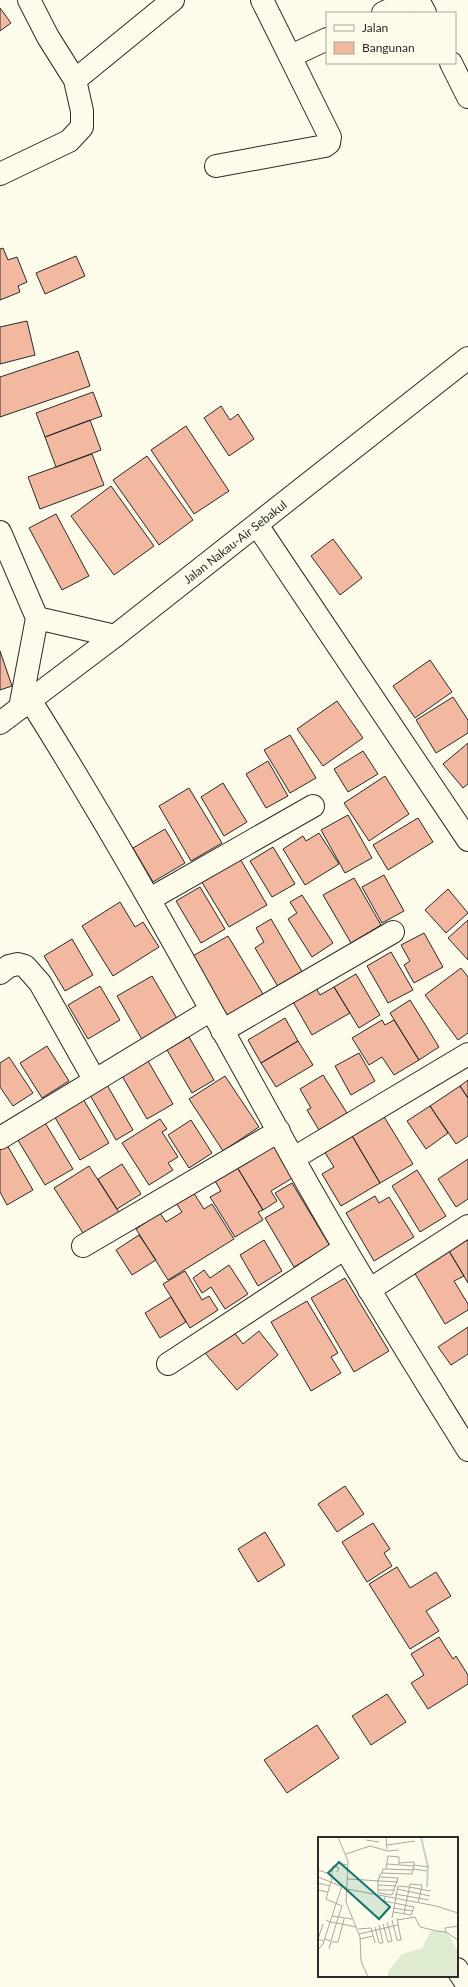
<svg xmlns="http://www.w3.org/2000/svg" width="468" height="1987" viewBox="0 0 468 1987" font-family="Lato,sans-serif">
	<rect width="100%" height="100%" fill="#fdfbea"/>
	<path fill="#f2b8a0" stroke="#2b2b2b" d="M0,8L11,23L0,31Z
		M3,248L8,260L17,257L27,282L18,286L20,292L0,300V249Z
		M76,256L85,276L45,294L36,273Z
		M27,321L35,355L0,364V327Z
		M78,351L90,386L0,417V377Z
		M93,392L102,416L45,437L36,413Z
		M221,406L230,420L238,414L254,439L229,456L204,418Z
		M90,420L101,450L56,467L45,437Z
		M186,426L229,491L194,514L151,450Z
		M92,454L104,485L40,509L28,477Z
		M147,456L193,520L159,545L113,480Z
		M111,486L154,546L114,575L71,516Z
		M56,514L89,576L62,590L29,528Z
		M333,539L362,578L340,595L311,556Z
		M0,651L12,686L0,690Z
		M430,660L452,692L415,718L393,686Z
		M453,697L468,720V733L436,753L416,720Z
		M337,701L363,738L323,766L297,729Z
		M290,735L316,778L290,793L264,750Z
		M468,743V784L463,788L443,764Z
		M363,751L378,774L348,792L334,769Z
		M268,761L288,796L266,808L246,774Z
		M385,776L409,814L369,841L344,803Z
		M223,783L247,822L224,836L201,797Z
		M189,788L222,843L191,861L159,806Z
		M348,815L372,858L345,873L321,830Z
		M418,818L433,842L388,870L373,845Z
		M165,829L185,863L153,882L133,848Z
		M319,833L339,864L305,885L283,849L303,836L306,841Z
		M273,847L295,884L272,897L250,861Z
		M239,857L267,905L229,927L200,879Z
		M384,875L404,911L382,923L362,887Z
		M354,878L381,925L351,943L323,895Z
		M200,887L225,929L201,943L176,901Z
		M448,889L468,913L446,933L425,910Z
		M302,895L333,943L312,957L288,919L297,913L290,902Z
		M120,902L135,927L143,922L159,947L113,976L82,926Z
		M271,919L304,975L280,990L255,948L264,942L256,928Z
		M468,920V960L448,938Z
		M424,933L443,967L414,983L404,965L410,961L401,945Z
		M228,936L263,994L226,1016L191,957Z
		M72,939L93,975L65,991L44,956Z
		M391,952L413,990L388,1003L367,966Z
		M461,968L468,977V1033L458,1040L425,995Z
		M356,974L380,1015L359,1028L334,987Z
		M152,976L179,1022L144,1043L117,996Z
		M100,986L120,1020L88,1039L68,1005Z
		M315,986L320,995L334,987L350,1013L312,1035L292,1000Z
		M410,1000L439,1047L419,1060L390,1013Z
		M285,1018L298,1041L261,1063L248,1040Z
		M382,1020L385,1025L394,1020L419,1060L394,1075L382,1057L369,1065L352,1038Z
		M189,1037L214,1080L192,1093L167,1050Z
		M298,1041L313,1065L276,1087L261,1063Z
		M47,1046L69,1081L42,1098L20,1063Z
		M359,1053L375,1081L351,1095L335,1066Z
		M9,1057L33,1093L13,1106L0,1087V1063Z
		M148,1061L173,1104L147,1119L122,1076Z
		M323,1075L347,1113L319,1130L307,1110L311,1108L300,1089Z
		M225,1076L259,1127L223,1151L189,1099Z
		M468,1080V1098L460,1086Z
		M107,1085L133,1130L116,1140L90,1095Z
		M460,1086L468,1098V1136L456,1144L430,1106Z
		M82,1097L109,1143L80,1160L53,1114Z
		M430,1106L448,1133L426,1149L407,1121Z
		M383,1115L413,1164L380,1183L351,1134Z
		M160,1119L167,1129L162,1132L178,1157L168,1163L173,1170L149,1185L122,1143Z
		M191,1120L212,1153L189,1168L168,1135Z
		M44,1121L73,1169L45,1185L16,1137Z
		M351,1134L380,1183L341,1206L322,1174L334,1167L324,1151Z
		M7,1145L33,1190L7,1205L0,1192V1149Z
		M274,1145L294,1177L271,1191L277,1201L263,1210L237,1167Z
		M468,1159V1199L456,1207L438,1179Z
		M122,1164L141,1194L117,1209L98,1179Z
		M89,1166L120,1214L85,1236L54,1188Z
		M237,1167L263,1210L258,1212L263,1220L235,1237L210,1197L221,1191L215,1181Z
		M417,1170L446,1216L420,1232L392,1186Z
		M292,1183L330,1246L294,1267L265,1218L284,1207L275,1193Z
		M193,1192L204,1209L212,1204L234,1239L168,1280L136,1229L160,1213L166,1222L182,1212L176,1203Z
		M375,1196L379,1203L389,1197L414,1237L374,1261L346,1213Z
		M139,1235L156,1260L132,1275L116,1250Z
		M468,1239V1283L449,1251Z
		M264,1240L282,1271L258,1286L240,1255Z
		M449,1251L464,1276L454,1281L468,1304V1310L445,1324L414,1272Z
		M229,1265L248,1294L225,1309L211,1287L202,1293L193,1278L204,1270L210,1278Z
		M185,1271L202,1300L209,1296L218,1310L190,1328L163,1284Z
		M345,1278L389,1351L354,1372L311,1298Z
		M171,1297L186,1322L160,1338L145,1313Z
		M307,1301L338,1353L331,1357L341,1373L311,1391L271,1322Z
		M468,1327V1354L451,1365L438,1347Z
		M233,1331L243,1344L259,1331L278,1355L237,1390L205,1353Z
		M345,1486L364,1514L337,1532L318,1504Z
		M373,1523L390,1549L384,1553L392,1566L367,1582L342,1542Z
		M265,1532L285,1565L258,1582L238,1549Z
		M397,1567L410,1588L436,1572L451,1596L426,1611L439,1631L410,1649L369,1584Z
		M439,1637L453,1659L456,1656L468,1675V1684L428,1709L411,1683L424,1675L411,1654Z
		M387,1694L406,1722L371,1745L352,1716Z
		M317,1725L339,1758L287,1793L264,1760Z"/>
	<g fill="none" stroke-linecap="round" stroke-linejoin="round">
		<g stroke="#2b2b2b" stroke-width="24">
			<path id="minor" d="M418,0L425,13
				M383,13L410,0
				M291,56L327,39
				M451,63L468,97
				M75,80L173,0
				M216,166L325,146L329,143L330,137L262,0
				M0,174L69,141L82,127V111L75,80L48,37L29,0
				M257,525L468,840
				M0,532L37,618L20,708
				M37,618L115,636
				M30,700C124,849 208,1004 293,1158C348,1257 408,1353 468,1450
				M150,899L313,806
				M0,973L9,966L18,964L25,966L40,983L94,1079
				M222,1031L393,932
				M0,1138L211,1010
				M294,1158L468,1054
				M83,1246L279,1131
				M369,1290L468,1226
				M168,1364L345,1248
				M457,1969L468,1986"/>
		</g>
		<g stroke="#2b2b2b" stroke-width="24">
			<path id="trunk" d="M0,723L115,636L468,358"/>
		</g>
		<use href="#minor" stroke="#fdfbea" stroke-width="22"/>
		<use href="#trunk" stroke="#fdfbea" stroke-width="22"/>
	</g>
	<g text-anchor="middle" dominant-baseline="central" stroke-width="3" stroke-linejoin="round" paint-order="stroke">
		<g font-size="12" fill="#2b2b2b" stroke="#fdfbea">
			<text transform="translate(235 542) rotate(-38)">Jalan Nakau-Air Sebakul</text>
		</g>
	</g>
	<g transform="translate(318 1837)">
		<rect width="140" height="140" fill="#fdfbea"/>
		<path d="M113,94H128L137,109L140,115V140H70V135L84,117L104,111Z" fill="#deebd1"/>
		<path fill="none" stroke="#c7d0d0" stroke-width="2" d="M103,0L110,30L109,50"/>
		<path fill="none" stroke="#a9a89e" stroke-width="1" d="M20,0L30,24L28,65L42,100L43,124L50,140M68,0L69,12M48,3L61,5M69,8L97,4M28,17L52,9L70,14L81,13M69,27L96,29V25L81,26M96,28L111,30M18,30L20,26L29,28M68,32L70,19L81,20V27M95,32L109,34M0,33L15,38L10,55L0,53M14,36L15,29L21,31L19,35M64,36L65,32L95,33L96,29M0,40L28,51M62,40L80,41L74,58L60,56V44L62,38L63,36L94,37L95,33M29,42L80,45M0,46L12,49M60,48L78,49M91,50L113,54M29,52L118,69L140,76M79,52L112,59M60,53H77M10,55L8,62L24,69L20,81M77,57L111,63M67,59L66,64L75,66M75,71L95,74M75,75L93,78L96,70L76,66M86,77L92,47L104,48L100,66M14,79L34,82M74,81L80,49L91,50M8,83L12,85L24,49M74,83L79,103H83L79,81M79,83L97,80L102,90L119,94L128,95L127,91L140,89M19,86L38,90M5,87L0,102L6,104M65,87L70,105L74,104L69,85M57,90L61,106H65L61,88M40,92L53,91L57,106M128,95L140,103M41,97L80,88M7,102L13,104L20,81M42,102L55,99M11,112L13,105H20L26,82M0,113L5,107L12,85L18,86"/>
		<path fill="#0f766e" fill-opacity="0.15" stroke="#0f766e" stroke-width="2" d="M21,25L72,70L61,82L10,36Z"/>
		<rect width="140" height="140" fill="none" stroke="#2b2b2b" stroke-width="2"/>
	</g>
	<rect x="326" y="12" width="130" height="52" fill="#fdfbea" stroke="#a9a89e"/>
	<rect x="334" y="25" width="20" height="6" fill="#fdfbea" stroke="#a9a89e"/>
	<text x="362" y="32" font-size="12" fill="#2b2b2b">Jalan</text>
	<rect x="334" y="42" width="20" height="12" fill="#f2b8a0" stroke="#a9a89e"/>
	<text x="362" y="52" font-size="12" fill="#2b2b2b">Bangunan</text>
</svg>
